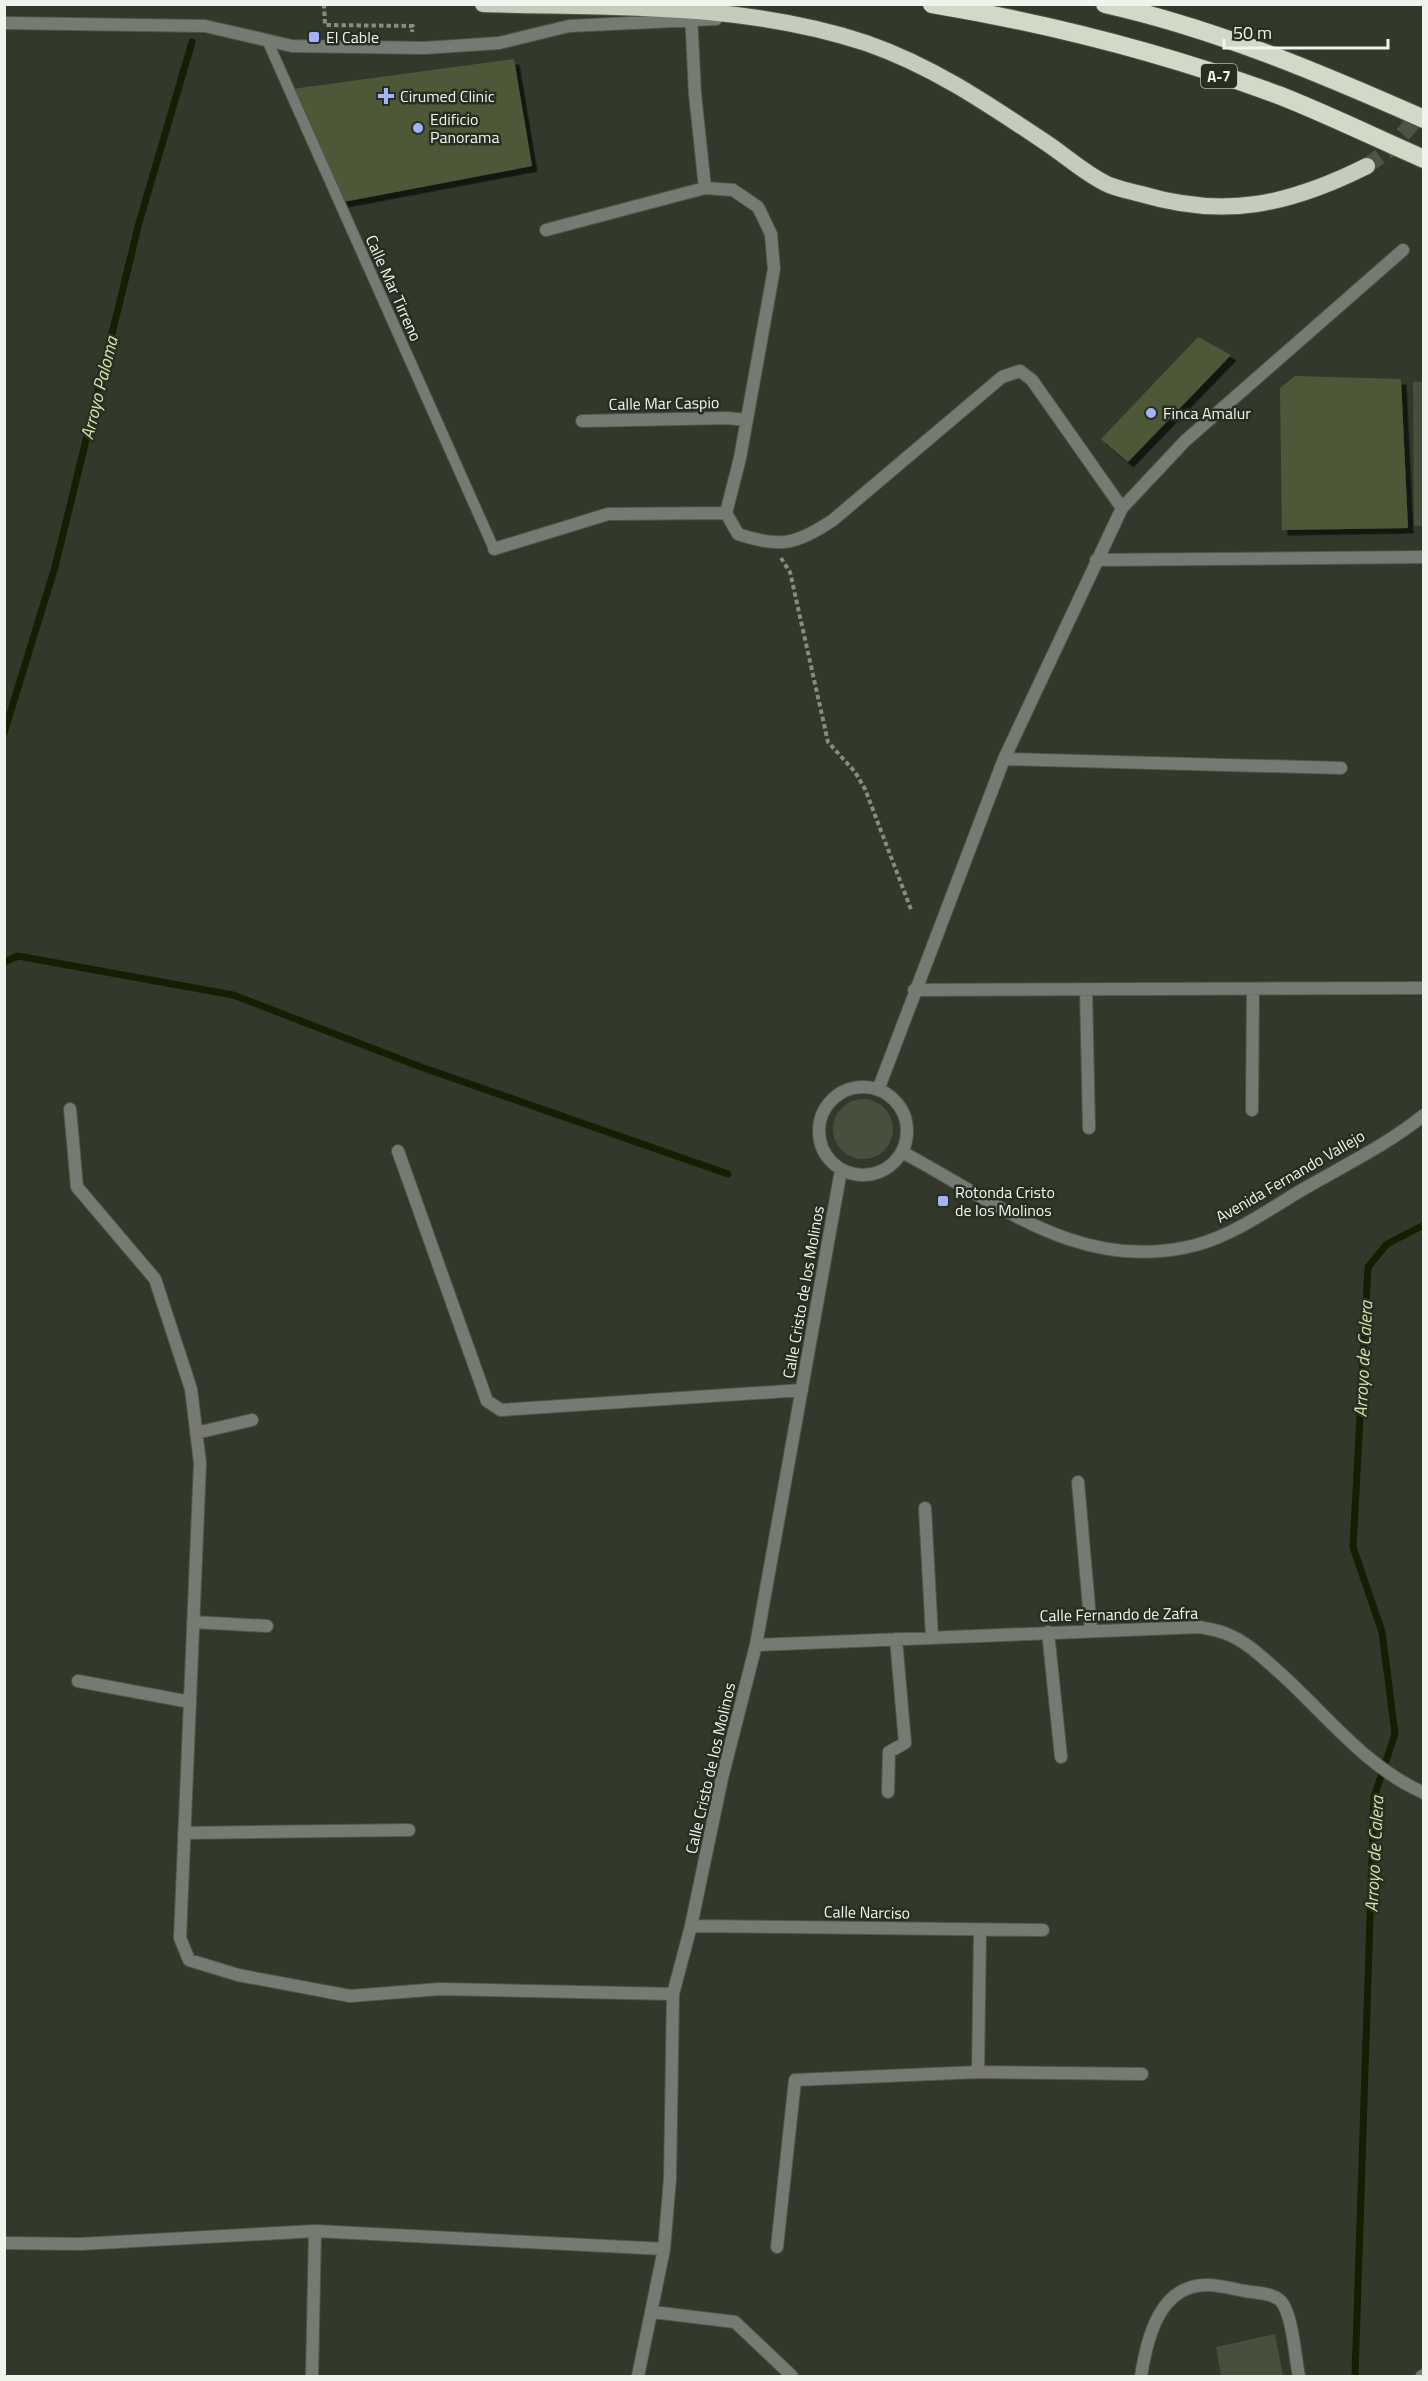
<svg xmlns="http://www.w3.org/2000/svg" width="1428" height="2381" viewBox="0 0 1428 2381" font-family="'Titillium Web',sans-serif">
	<defs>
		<filter id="shadow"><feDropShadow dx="5.5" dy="5.5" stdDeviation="0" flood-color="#0009"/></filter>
	</defs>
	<rect width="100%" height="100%" fill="#32382a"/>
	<path fill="#48503d" d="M1413,382H1423V526H1414Z
		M833 1129a30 30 0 1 1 60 0a30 30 0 1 1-60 0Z
		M1275,2334L1283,2376H1221L1216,2347Z"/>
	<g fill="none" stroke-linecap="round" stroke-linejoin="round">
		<path stroke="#141e00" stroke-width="7" d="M4,733L55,567L139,223L192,42
			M4,962L18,956L233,995L421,1067L728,1174
			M1355,2376L1374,1797L1395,1734L1382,1632L1353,1547L1368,1267L1387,1244L1424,1225"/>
	</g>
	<path fill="#4d5938" filter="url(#shadow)" d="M514,59L532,166L343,202L292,89Z
		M1198,337L1231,355L1128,462L1101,439Z
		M1295,376L1401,379L1408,528L1282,530L1280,388Z"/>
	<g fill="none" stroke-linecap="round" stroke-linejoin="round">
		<path stroke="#4f5447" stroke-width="16" stroke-dasharray="16 8" stroke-linecap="butt" d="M1367,166L1390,149L1424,110"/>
		<g stroke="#515649" stroke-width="12">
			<path id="service" d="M267,40L494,549"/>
		</g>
		<g stroke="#515649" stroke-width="14">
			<path id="minor" d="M691,13L695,94L705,188
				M4,23L205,26L292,46L424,48L499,43L569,26L716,19
				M546,230L705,188L733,190L758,207L771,234L774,269L740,458L726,513L738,534C779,548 796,545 833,520L1002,377L1020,371L1032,380L1122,508
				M582,421L727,418L747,420
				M494,549L608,514L726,513
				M1096,560L1424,557
				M1004,759L1341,768
				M1086,989L1089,1128
				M914,990L1424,988
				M819 1131a44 44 0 1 1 88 0a44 44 0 1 1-88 0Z
				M878,1090L1004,759L1122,508L1185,441L1403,250
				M70,1109L77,1187L155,1279L191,1389L200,1463L180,1938L189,1960L238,1975L350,1996L440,1989L673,1994
				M1252,1110L1253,989
				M398,1151L487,1401L501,1410L802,1390
				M902,1152C997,1202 1081,1275 1196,1245C1233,1235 1267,1211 1300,1191C1341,1167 1387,1145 1424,1115
				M196,1433L252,1420
				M1078,1482L1091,1630
				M925,1508L932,1637
				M193,1622L267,1626
				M1048,1632L1061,1757
				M756,1645L1200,1627C1208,1629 1218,1630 1227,1634C1247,1642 1263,1658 1279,1672C1326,1714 1365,1767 1424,1793
				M78,1681L190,1702
				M888,1792L889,1752L905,1743L896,1639
				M184,1833L409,1830
				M691,1926L1043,1930
				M978,2072L980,1930
				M4,2243L80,2244L315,2231L664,2249
				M777,2247L795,2080L978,2072L1142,2074
				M653,2312L735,2322L792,2376
				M312,2376L315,2231
				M638,2376L664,2249L670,2179L673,1994L691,1926L722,1778L756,1645L841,1170
				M1141,2376C1147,2339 1159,2284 1208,2285C1220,2285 1233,2289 1245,2291C1257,2293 1277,2293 1283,2304C1293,2320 1295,2357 1299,2376
				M1422,2376L1424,2375"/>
		</g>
		<g stroke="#515649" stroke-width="18">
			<path id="trunk" d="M483,4C610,8 744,2 866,43C932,66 985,102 1042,140C1064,154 1086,175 1109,185C1119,189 1130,191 1141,194C1225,219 1289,205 1367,166"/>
		</g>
		<g stroke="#515649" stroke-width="20">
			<path id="motorway" d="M932,4C1051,24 1168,54 1281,96C1329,115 1376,138 1424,159
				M1105,4C1216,29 1320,73 1424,119"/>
		</g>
		<path stroke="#878b80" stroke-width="4" stroke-dasharray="4.5 3" stroke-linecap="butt" d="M324,4L325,25L413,26L412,32
			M781,558L790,572L828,742L855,772L865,789L912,912"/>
		<use href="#service" stroke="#777a73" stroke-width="10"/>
		<use href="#minor" stroke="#777a73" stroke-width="12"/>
		<use href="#trunk" stroke="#c4ccbc" stroke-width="16"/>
		<use href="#motorway" stroke="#d1d9c7" stroke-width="18"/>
	</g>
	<g fill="#a4b2fc" stroke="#282e20" stroke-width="2">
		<rect x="308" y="31" width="12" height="12" rx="3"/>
		<path d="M383 87h6v6h6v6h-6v6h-6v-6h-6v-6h6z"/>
		<circle cx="418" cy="128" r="6"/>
		<circle cx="1151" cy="413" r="6"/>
		<rect x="937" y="1195" width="12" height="12" rx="3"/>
	</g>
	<g text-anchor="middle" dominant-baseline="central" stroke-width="5" stroke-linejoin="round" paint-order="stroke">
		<rect fill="#282e20" stroke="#b5b9af" stroke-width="1.5" x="1201" y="64" width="36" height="24" rx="4.5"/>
		<g font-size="15" font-weight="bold" fill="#f1f4ec">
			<text x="1219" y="76">A-7</text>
		</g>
		<g font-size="16" fill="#f1f4ec" stroke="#282e20" text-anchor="start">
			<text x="326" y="37">El Cable</text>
			<text x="400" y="96">Cirumed Clinic</text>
			<text x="430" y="119">Edificio<tspan x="430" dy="18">Panorama</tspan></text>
			<text x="1163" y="413">Finca Amalur</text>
			<text x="955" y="1192">Rotonda Cristo<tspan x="955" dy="18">de los Molinos</tspan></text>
		</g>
		<g font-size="16" fill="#f1f4ec" stroke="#282e20">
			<text transform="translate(394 288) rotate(66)">Calle Mar Tirreno</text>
			<text transform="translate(664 403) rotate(-1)">Calle Mar Caspio</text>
			<text transform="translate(1290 1176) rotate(-30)">Avenida Fernando Vallejo</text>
			<text transform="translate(803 1292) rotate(-80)">Calle Cristo de los Molinos</text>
			<text transform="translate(1119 1614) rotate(-1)">Calle Fernando de Zafra</text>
			<text transform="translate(710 1768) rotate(-77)">Calle Cristo de los Molinos</text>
			<text transform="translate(867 1912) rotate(1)">Calle Narciso</text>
		</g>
		<g font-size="18" font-style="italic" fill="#cfe7aa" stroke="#282e20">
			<text transform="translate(99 388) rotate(-76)">Arroyo Paloma</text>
			<text transform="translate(1363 1359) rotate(-87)">Arroyo de Calera</text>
			<text transform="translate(1374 1854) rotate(-87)">Arroyo de Calera</text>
		</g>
	</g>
	<rect width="1428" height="2381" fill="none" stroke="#f1f4ec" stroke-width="12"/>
	<path d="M1224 39v9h164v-9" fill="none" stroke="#f1f4ec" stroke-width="3"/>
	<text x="1233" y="39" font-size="18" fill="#f1f4ec" stroke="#282e20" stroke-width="4.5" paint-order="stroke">50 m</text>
</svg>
